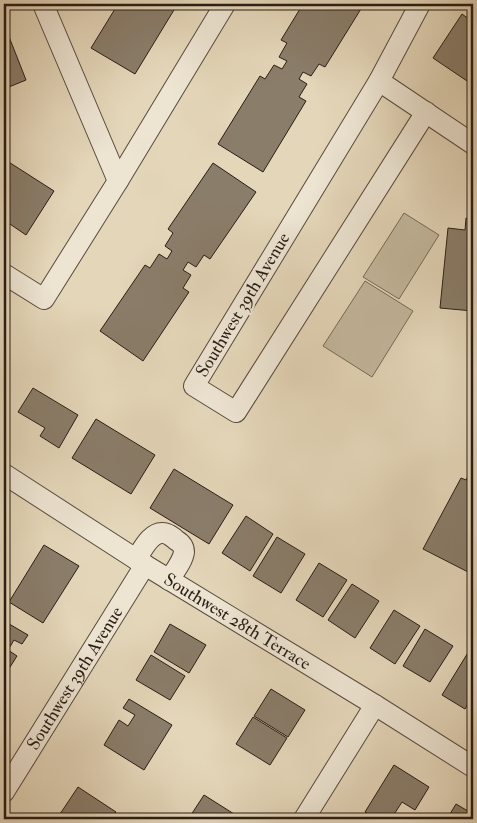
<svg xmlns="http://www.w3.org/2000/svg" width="477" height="823" viewBox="0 0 477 823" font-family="'IM FELL Double Pica',serif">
	<rect width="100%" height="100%" fill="#e4d6b9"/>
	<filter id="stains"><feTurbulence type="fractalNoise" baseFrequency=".004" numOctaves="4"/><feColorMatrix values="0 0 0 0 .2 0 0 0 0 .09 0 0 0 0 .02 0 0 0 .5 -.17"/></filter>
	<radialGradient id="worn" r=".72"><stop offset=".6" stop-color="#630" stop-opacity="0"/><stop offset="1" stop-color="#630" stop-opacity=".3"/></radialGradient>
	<path fill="#c4b79d" stroke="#766a59" d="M404,213L439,235L399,299L363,277Z
		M365,281L413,311L372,377L323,346Z"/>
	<path fill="#8a7d6a" stroke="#291d15" d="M118,4H175L177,5L135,74L91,48Z
		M303,4H364L325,67L319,64L311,76L303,72L299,79L307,84L299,97L306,101L263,172L218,144L260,76L265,79L274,65L282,69L287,61L279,57L287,43L281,40Z
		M462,14L473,22V85L433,58Z
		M4,24L26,80L4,89Z
		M4,159L54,191L26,235L4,220Z
		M213,163L256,192L210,259L204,255L196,267L188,262L183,270L191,275L183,288L189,292L143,361L100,331L145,265L150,268L159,254L167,259L172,251L165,246L173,233L168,229Z
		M466,218L473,219V311L440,308L448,228L465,230Z
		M33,388L78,415L59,448L40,436L45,428L18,412Z
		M96,419L155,455L131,494L72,458Z
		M473,466V566L470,573L423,549L461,478L466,480Z
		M174,469L233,505L209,544L150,508Z
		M246,516L273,534L250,571L222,553Z
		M277,537L305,554L281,593L253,576Z
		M44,545L79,566L43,623L9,602Z
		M319,563L347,580L323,617L296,600Z
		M352,584L379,601L355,638L328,620Z
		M394,610L420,626L395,664L370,648Z
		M4,621L28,635L22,644L14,640L8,650L17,656L5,675L4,674Z
		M170,624L206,645L189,673L154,652Z
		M425,629L453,646L430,682L403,666Z
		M469,651L473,654V695L465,709L442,695Z
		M151,655L185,676L170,700L136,680Z
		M271,689L305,710L288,737L254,716Z
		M129,699L172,725L144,770L104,745L119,720L128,726L135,715L123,708Z
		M253,717L287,738L270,765L236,744Z
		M394,765L429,787L415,810L402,802L391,819H376L365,812Z
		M78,787L116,812L111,819H68L60,814Z
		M204,795L242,819H191L189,818Z
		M456,804L473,814V819H447Z"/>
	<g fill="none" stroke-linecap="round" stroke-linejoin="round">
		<g stroke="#584b3e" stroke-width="22">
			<g id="minor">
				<path d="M43,4L118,181"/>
				<path d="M420,4L379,81L194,386L236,412L426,112"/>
				<path d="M379,81L473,144"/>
				<path d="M4,274L44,299L118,181L225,4"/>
				<path id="s1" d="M4,474L145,565L375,705L473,767"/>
				<path d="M136,559C142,551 150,532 163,533C167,533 173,537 176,540C181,543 184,546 184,552C183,561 174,572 169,580"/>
				<path id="s2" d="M4,792L145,565"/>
				<path d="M304,819L375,705"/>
			</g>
		</g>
		<use href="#minor" stroke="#ede4d2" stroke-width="20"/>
	</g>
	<g text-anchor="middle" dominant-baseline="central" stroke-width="4.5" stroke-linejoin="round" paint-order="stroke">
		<g font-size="18" fill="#291d15" stroke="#ede4d2">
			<text transform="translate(243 305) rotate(-59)">Southwest 39th Avenue</text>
			<text stroke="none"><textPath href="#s1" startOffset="276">Southwest 28th Terrace</textPath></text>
			<text stroke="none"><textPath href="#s2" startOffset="134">Southwest 39th Avenue</textPath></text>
		</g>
	</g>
	<rect width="477" height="823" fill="none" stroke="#e4d6b9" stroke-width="20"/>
	<rect x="5" y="5" width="467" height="813" fill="none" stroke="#291d15" stroke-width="2.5"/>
	<rect x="10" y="10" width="457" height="803" fill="none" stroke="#291d15"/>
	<rect width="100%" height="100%" filter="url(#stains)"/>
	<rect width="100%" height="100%" fill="url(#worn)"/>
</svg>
